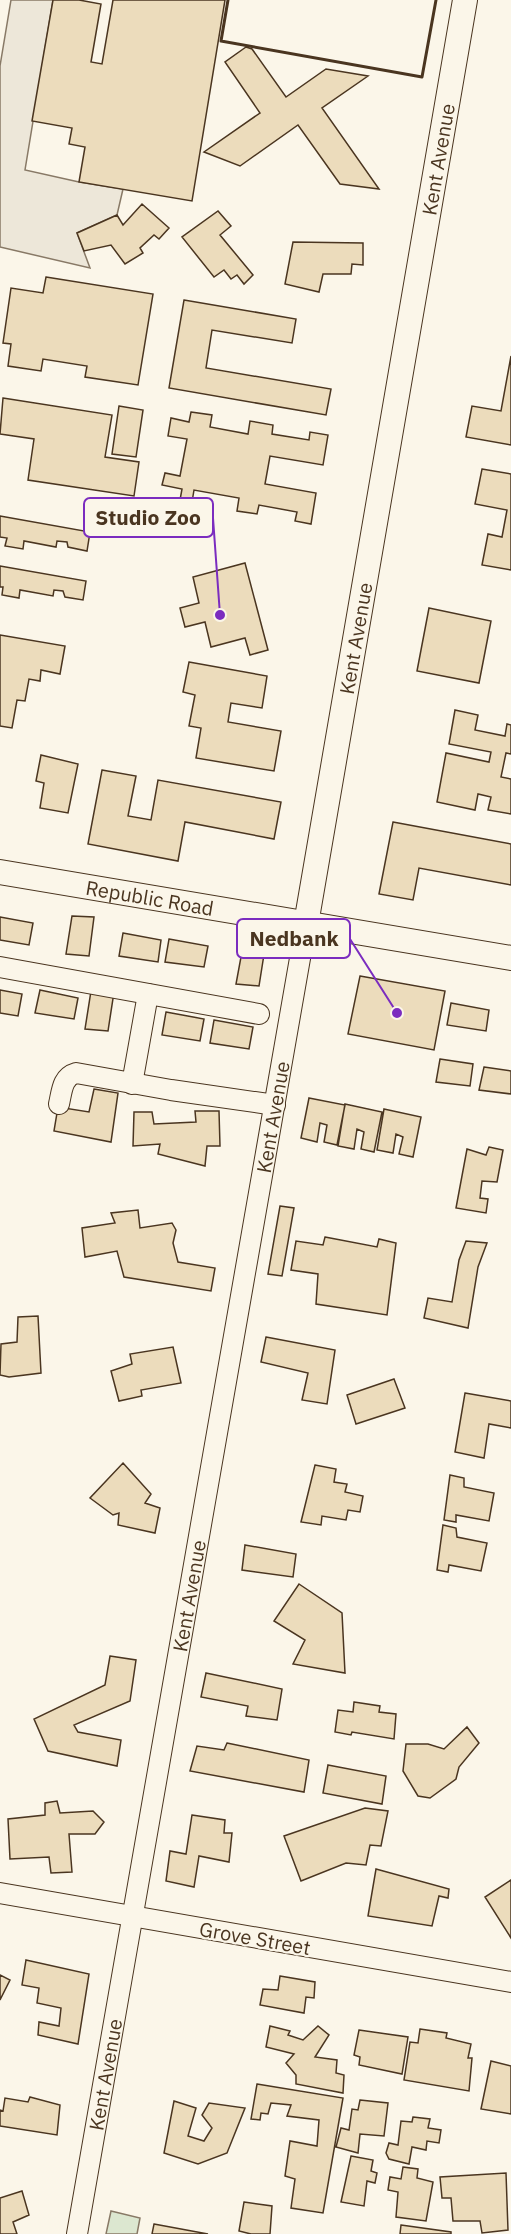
<svg xmlns="http://www.w3.org/2000/svg" width="511" height="2234" viewBox="0 0 511 2234" font-family="'IBM Plex Sans',sans-serif">
	<rect width="100%" height="100%" fill="#fbf6e9"/>
	<path fill="#dce7d0" stroke="#887966" stroke-width="1.5" d="M111,2211L140,2218L137,2234H106Z"/>
	<path fill="#ede7d9" stroke="#887966" stroke-width="1.5" d="M11,0H53L25,170L79,182L123,189L117,215L77,233L90,268L0,247V66Z"/>
	<path fill="#ecdcbc" stroke="#4a3520" stroke-width="1.5" d="M53,0H79L101,4L91,62L102,64L113,0H225L192,201L79,182L85,147L69,144L72,128L32,121Z
		M246,47L252,49L286,97L326,69L368,76L322,108L379,189L340,184L298,125L240,166L204,152L260,113L225,62Z
		M142,204L169,228L159,239L154,235L140,248L143,253L125,264L111,245L84,251L77,233L117,215L123,225Z
		M218,211L231,226L220,235L253,275L244,284L237,275L231,279L224,270L214,277L182,237Z
		M293,242L363,243V265L352,264L351,274H323L319,292L285,284Z
		M46,277L153,294L138,385L85,377L87,366L43,359L41,371L8,366L11,344L3,343L11,288L43,293Z
		M184,300L296,319L292,343L212,330L206,368L331,389L326,415L169,388Z
		M511,356V445L466,437L472,406L501,411Z
		M3,398L112,415L105,457L139,462L134,496L28,480L34,439L0,434Z
		M119,406L143,410L136,457L112,454Z
		M191,412L212,415L210,427L248,434L250,421L273,425L272,434L309,440L310,432L328,435L323,465L270,456L265,484L316,493L311,524L295,521L297,512L259,505L257,514L237,511L239,498L194,490L192,502L180,500L182,489L162,485L165,473L180,476L187,439L168,436L171,418L189,422Z
		M482,469L511,474V570L482,565L488,534L502,537L507,510L475,504Z
		M0,516L90,532L87,551L68,547L67,542L57,541L56,547L24,541L23,549L5,546L7,538L0,537Z
		M245,563L268,650L250,655L245,638L211,647L205,622L185,627L180,608L199,603L193,577Z
		M0,566L86,581L83,600L65,597L63,591L54,590L53,596L20,590L19,598L2,595L3,587H0Z
		M429,608L491,621L479,683L417,671Z
		M0,635L65,646L60,674L41,670L40,681L29,679L25,701L17,700L12,728L0,726Z
		M189,662L267,676L262,708L231,703L228,722L281,731L274,771L196,758L201,728L189,726L195,695L183,692Z
		M455,710L478,715L475,730L505,736L507,724L511,725V754L506,753L501,777L511,779V814L488,810L491,797L478,794L475,810L437,802L446,753L489,762L491,752L449,744Z
		M41,755L78,764L68,813L40,808L44,783L36,781Z
		M102,770L136,776L128,816L151,820L158,780L281,802L274,839L185,822L178,861L88,844Z
		M393,822L511,844V885L419,868L413,900L379,894Z
		M72,916L94,917L89,956L66,954Z
		M0,917L33,923L29,945L0,940Z
		M123,933L161,940L158,962L119,956Z
		M169,939L208,946L204,967L165,962Z
		M243,946L265,948L259,986L236,984Z
		M360,976L445,991L434,1050L348,1034Z
		M0,990L22,994L18,1016L0,1013Z
		M40,990L78,998L74,1019L35,1013Z
		M91,991L114,992L108,1031L85,1029Z
		M451,1003L489,1010L486,1031L447,1025Z
		M166,1012L204,1019L200,1041L162,1035Z
		M214,1020L253,1027L249,1049L210,1043Z
		M440,1059L473,1064L470,1086L436,1082Z
		M484,1067L511,1071V1094L479,1090Z
		M94,1089L118,1093L111,1142L54,1131L58,1107L89,1112Z
		M309,1098L345,1105L337,1145L324,1142L327,1125L320,1123L317,1142L301,1138Z
		M345,1104L382,1112L374,1152L361,1149L364,1132L357,1129L354,1149L338,1146Z
		M384,1109L421,1117L413,1157L399,1154L403,1137L396,1134L393,1153L377,1150Z
		M195,1111H219L220,1146H207L205,1166L158,1154L160,1144L133,1146L134,1112H152L154,1124L196,1122Z
		M489,1147L503,1150L497,1182L482,1181L480,1198L488,1199L486,1213L456,1208L467,1149L486,1155Z
		M280,1206L294,1208L282,1276L268,1274Z
		M138,1210L140,1228L172,1223L176,1230L173,1243L178,1262L215,1268L211,1291L124,1277L117,1251L85,1257L82,1228L115,1223L111,1213Z
		M325,1237L377,1247L379,1239L396,1243L387,1315L316,1304L318,1274L291,1270L296,1241L323,1245Z
		M466,1241L487,1243L478,1267L468,1328L424,1318L428,1298L452,1302L459,1260Z
		M38,1316L41,1373L9,1377L0,1375L1,1344L17,1342L18,1317Z
		M266,1337L335,1350L327,1404L302,1400L308,1373L261,1362Z
		M173,1347L181,1383L141,1390L142,1396L119,1401L111,1371L132,1364L130,1354Z
		M394,1379L405,1408L356,1424L347,1395Z
		M465,1393L511,1401V1428L489,1424L484,1458L455,1452Z
		M123,1463L151,1494L145,1503L160,1508L155,1533L118,1525L119,1513L113,1515L90,1498Z
		M315,1465L336,1469L334,1482L347,1484L345,1492L363,1496L360,1512L348,1510L346,1520L322,1516L321,1525L301,1522Z
		M450,1475L464,1478V1487L494,1493L489,1521L456,1515V1522L444,1520Z
		M443,1525L456,1528L457,1537L487,1543L481,1571L449,1565L448,1572L437,1570Z
		M245,1545L296,1554L293,1577L242,1570Z
		M299,1584L342,1613L345,1673L293,1664L305,1640L274,1621Z
		M110,1656L136,1660L130,1701L74,1725L78,1732L121,1740L117,1766L48,1751L34,1719L105,1685Z
		M206,1673L282,1689L277,1720L246,1716L248,1706L201,1697Z
		M354,1702L380,1706L379,1712L396,1714L394,1739L352,1732L351,1735L335,1732L338,1710L353,1712Z
		M467,1727L479,1743L459,1767L456,1779L430,1798L418,1796L403,1771L406,1744H428L444,1749Z
		M227,1743L309,1760L304,1792L190,1771L197,1746L224,1750Z
		M328,1765L386,1776L382,1804L323,1793Z
		M57,1801L60,1813L93,1811L104,1822L95,1834H69L72,1872L51,1873L49,1857L10,1859L8,1819L45,1815V1803Z
		M365,1808L388,1811L381,1846L370,1845L366,1865L346,1863L301,1881L284,1836Z
		M192,1815L225,1820L224,1833H232L229,1862L199,1856L194,1887L166,1881L170,1851L186,1854Z
		M376,1869L449,1889L448,1898L439,1896L432,1926L368,1916Z
		M511,1880V1938L485,1897Z
		M26,1960L89,1974L78,2044L38,2035L39,2022L59,2026L61,2008L37,2003L39,1988L22,1985Z
		M0,1975L10,1980L0,2000Z
		M280,1976L315,1982L314,1998L306,1997L304,2013L260,2005L263,1989L278,1990Z
		M270,2026L290,2031L288,2035L303,2040L318,2026L329,2035L315,2057L337,2060L336,2073L344,2075L343,2093L296,2084V2075L286,2063L294,2054L266,2047Z
		M420,2029L447,2033L446,2038L471,2044L468,2058H472L469,2091L404,2080L410,2042L418,2043Z
		M359,2030L408,2037L402,2074L359,2065L360,2057L354,2055Z
		M491,2061L511,2066V2114L481,2109Z
		M257,2084L343,2098L323,2213L291,2208L295,2179L285,2176L290,2141L317,2146L319,2120L287,2116L291,2105L271,2103L268,2114L261,2113L260,2120L251,2119Z
		M30,2097L60,2105L57,2135L0,2126V2110L3,2111L5,2098L28,2102Z
		M360,2100L388,2103L384,2136L360,2134L358,2153L336,2147L341,2128L349,2130L352,2109L358,2110Z
		M174,2101L196,2108L188,2136L204,2141L212,2128L202,2115L209,2103L245,2108L227,2153L198,2164L164,2153Z
		M413,2117L430,2119L428,2128L441,2130L439,2143L427,2141L426,2150L412,2147L409,2164L389,2159L386,2153L389,2143L398,2145L401,2121L412,2122Z
		M351,2156L373,2160L371,2171L377,2173L375,2183L367,2181L364,2206L341,2202Z
		M403,2167L418,2169L417,2178L433,2182L426,2221L396,2217L398,2192L388,2190L390,2177L401,2179Z
		M506,2173L508,2230L482,2233L480,2221H453L451,2198H442L440,2177Z
		M22,2191L29,2215L13,2222L17,2234H0V2198Z
		M244,2202L272,2206L270,2234H251L239,2231Z
		M154,2224L208,2234H152Z
		M401,2225L451,2232V2234H400Z"/>
	<g fill="none" stroke-linecap="round" stroke-linejoin="round">
		<g stroke="#4a3520" stroke-width="22">
			<g id="minor">
				<path d="M0,967L259,1014"/>
				<path d="M132,1084L148,994"/>
				<path d="M59,1104C62,1091 62,1077 76,1073L171,1090L275,1105"/>
				<path d="M0,1893L511,1982"/>
				<path id="s1" d="M77,2234L306,924"/>
			</g>
		</g>
		<g stroke="#4a3520" stroke-width="26">
			<g id="major">
				<path id="s2" d="M0,872L511,958"/>
				<path id="s3" d="M306,924L465,0"/>
			</g>
		</g>
		<use href="#minor" stroke="#fbf6e9" stroke-width="20"/>
		<use href="#major" stroke="#fbf6e9" stroke-width="24"/>
		<path stroke="#4a3520" stroke-width="3" d="M228,0L221,41L422,77L436,0"/>
	</g>
	<g text-anchor="middle" dominant-baseline="central" stroke-width="4.5" stroke-linejoin="round" paint-order="stroke">
		<g font-size="20" fill="#4a3520" stroke="#fbf6e9">
			<text stroke="none"><textPath href="#s3" startOffset="776">Kent Avenue</textPath></text>
			<text stroke="none"><textPath href="#s3" startOffset="290">Kent Avenue</textPath></text>
			<text stroke="none"><textPath href="#s2" startOffset="152">Republic Road</textPath></text>
			<text stroke="none"><textPath href="#s1" startOffset="1134">Kent Avenue</textPath></text>
			<text stroke="none"><textPath href="#s1" startOffset="648">Kent Avenue</textPath></text>
			<text transform="translate(255 1938) rotate(10)">Grove Street</text>
			<text stroke="none"><textPath href="#s1" startOffset="162">Kent Avenue</textPath></text>
		</g>
	</g>
	<path fill="none" stroke="#7b2cbf" stroke-width="2" d="M220 615L213 518M397 1013L350 939"/>
	<g fill="#7b2cbf" stroke="#fbf6e9" stroke-width="2">
		<circle cx="220" cy="615" r="6"/>
		<circle cx="397" cy="1013" r="6"/>
	</g>
	<g fill="#fbf6e9" stroke="#7b2cbf" stroke-width="2">
		<rect x="84" y="498" width="129" height="39" rx="6"/>
		<rect x="237" y="919" width="113" height="39" rx="6"/>
	</g>
	<g font-size="21" text-anchor="middle" font-weight="bold" fill="#4a3520">
		<text x="148" y="525">Studio Zoo</text>
		<text x="294" y="946">Nedbank</text>
	</g>
</svg>
